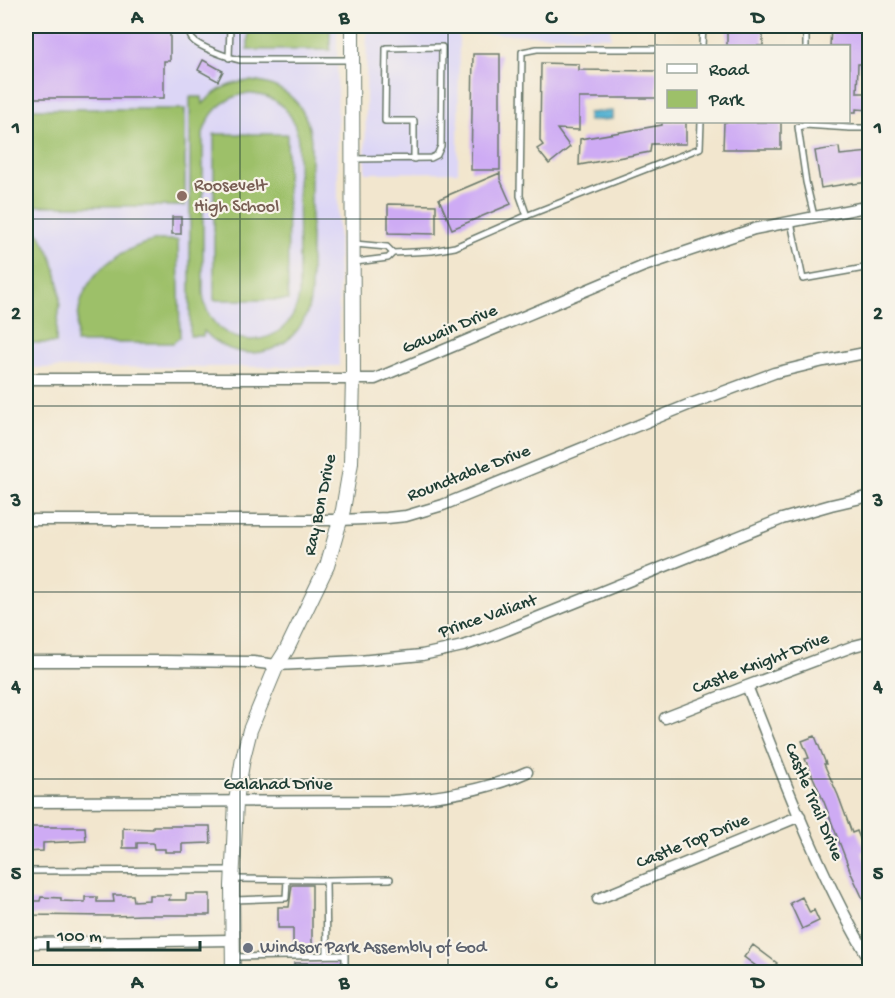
<svg xmlns="http://www.w3.org/2000/svg" width="895" height="998" viewBox="0 0 895 998" font-family="'Gochi Hand',sans-serif">
	<rect width="100%" height="100%" fill="#f7f3e8"/>
	<filter id="ink" filterUnits="userSpaceOnUse"><feTurbulence type="fractalNoise" baseFrequency=".0167" numOctaves="2"/><feDisplacementMap in="SourceGraphic" scale="12" xChannelSelector="R" yChannelSelector="G"/><feConvolveMatrix kernelMatrix="1 2 1 2 8 2 1 2 1" color-interpolation-filters="sRGB"/></filter>
	<filter id="wash" filterUnits="userSpaceOnUse"><feTurbulence type="fractalNoise" baseFrequency=".008" numOctaves="4" result="noise"/><feDisplacementMap in="SourceGraphic" scale="24" xChannelSelector="R" yChannelSelector="G"/><feGaussianBlur stdDeviation="1.35" result="paint"/><feColorMatrix in="noise" values="0 0 0 0 0 0 0 0 0 0 0 0 0 0 0 0 0 1.4 0 .05"/><feComposite in="paint" operator="in"/></filter>
	<g filter="url(#wash)">
		<rect width="100%" height="100%" fill="#f2e6ce"/>
		<path fill="#dcd6f6" d="M26,26H337L339,366L26,368Z
			M367,26H610L611,37L459,33L458,172L365,173Z"/>
		<path fill="#9dc069" stroke="#5e7e4e" stroke-width="1.5" fill-rule="evenodd" d="M248,26H330V50H248Z
			M250,81C286,84 308,105 311,141V293C307,350 244,374 204,331L203,336H190V97H202L203,104C216,89 231,82 250,81ZM243,94C274,92 295,110 298,141L299,293C294,355 209,356 203,293V134C209,112 222,100 243,94Z
			M26,109H185V206H26Z
			M214,134H287L288,300H214Z
			M26,219C48,238 60,272 60,300C60,315 55,329 56,343H26Z
			M158,240H178L180,337L173,343H76C77,329 77,315 81,301C92,267 125,247 158,240Z"/>
		<path fill="#55b2d3" stroke="#3a7884" stroke-width="1.5" d="M612,111V119L588,121V113Z"/>
		<g id="blocks">
			<path fill="#ceabf4" d="M26,26H170V61H164V98H26Z
				M727,26H763V46H727Z
				M831,26H864L863,41H865L864,64H858L857,93H870V110L856,109V112H849V46H830Z
				M473,54H500V170H471Z
				M203,60L223,71L218,81L198,70Z
				M541,63L579,64V70L657,71V98H579V130L557,129L570,147L549,164L537,149L543,145L540,141Z
				M662,122H686V144H651L650,152L579,165L580,139L662,125Z
				M724,122H781V149H723Z
				M839,147L840,155L870,152V182L853,184V183L821,188L815,151Z
				M500,173V179L511,204L452,229L439,199Z
				M388,204L436,205V234L388,233Z
				M172,217H181V234H172Z
				M815,736L826,764H824L838,795L852,833L857,831L865,851L861,852L870,871V914L851,873L824,802L805,759L809,758L802,741Z
				M153,826H210L211,843L182,844V852H165V849H154L153,843H137V848H123V828L153,829Z
				M26,827H85L86,841L43,843V851L26,852Z
				M292,885H312V946H293V928H278V907H289Z
				M186,894H210V915H143L113,916L26,915V901H40L41,897L61,898V901L85,902V897H97V902H114L113,895H133L134,901L149,900V895H170L169,900H186Z
				M802,897L810,913L814,910L819,921L802,929L790,903Z
				M753,945L777,963L769,972H764L744,957Z
				M294,963H340V972H294Z"/>
		</g>
	</g>
	<g filter="url(#ink)">
		<use href="#blocks" fill-opacity="0" stroke="#69786a" stroke-width="1.5"/>
		<g fill="none" stroke-linecap="round" stroke-linejoin="round">
			<g stroke="#69786a" stroke-width="8">
				<path id="service" d="M188,26C189,30 189,35 192,39C198,47 230,58 240,60H351
					M354,26H554
					M702,46L703,26
					M806,46V26
					M229,58L230,26
					M805,122V125L850,128H870
					M805,125L798,127L806,182L814,216
					M354,159L431,158L437,155L441,146L442,47L386,48L385,121H414V159
					M527,216L520,196L522,52L537,49H656
					M791,222L803,279L870,267
					M355,244L387,247L393,253
					M355,262L388,258L393,253L432,251L455,247L526,216L700,148L701,122
					M26,871L231,870
					M233,879L326,880L390,879
					M326,880L327,955
					M234,900L286,898L287,880
					M233,957L345,955V972"/>
			</g>
			<g stroke="#69786a" stroke-width="13">
				<path id="minor" d="M26,379H375L644,266L754,229L870,206
					M26,520H340L387,518L406,516L443,505L688,405L774,373L824,361L870,352
					M26,661H164L253,662L277,665L359,661L422,655L463,646L492,636L782,519L831,505L870,496
					M747,686C784,778 818,874 870,960
					M665,718L747,686L854,646L870,642
					M26,802L393,801C439,798 485,791 527,772
					M598,899L800,816
					M26,943L232,940"/>
			</g>
			<g stroke="#69786a" stroke-width="16">
				<path id="tertiary" d="M233,972L232,886L236,801L243,758L250,730L277,665L287,649L327,566L343,510L351,463L353,378L352,26"/>
			</g>
			<use href="#service" stroke="#fff" stroke-width="5"/>
			<use href="#minor" stroke="#fff" stroke-width="10"/>
			<use href="#tertiary" stroke="#fff" stroke-width="14"/>
		</g>
	</g>
	<path fill="none" stroke="#1f3d34" stroke-width="1.5" stroke-opacity="0.55" d="M240,26V972M448,26V972M655,26V972M26,219H870M26,406H870M26,592H870M26,779H870"/>
	<circle fill="#8d6e63" stroke="#f7f3e8" stroke-width="2" cx="182" cy="196" r="6"/>
	<circle fill="#6b7280" stroke="#f7f3e8" stroke-width="2" cx="248" cy="948" r="6"/>
	<g text-anchor="middle" dominant-baseline="central" stroke-width="4.5" stroke-linejoin="round" paint-order="stroke">
		<g font-size="18" fill="#785e54" stroke="#f7f3e8" text-anchor="start">
			<text x="194" y="186">Roosevelt<tspan x="194" dy="21">High School</tspan></text>
		</g>
		<g font-size="18" fill="#1f3d34" stroke="#f7f3e8">
			<text transform="translate(450 330) rotate(-23)">Gawain Drive</text>
			<text transform="translate(469 474) rotate(-21)">Roundtable Drive</text>
			<text transform="translate(321 505) rotate(-78)">Ray Bon Drive</text>
			<text transform="translate(488 617) rotate(-19)">Prince Valiant</text>
			<text transform="translate(761 664) rotate(-21)">Castle Knight Drive</text>
			<text x="278" y="785">Galahad Drive</text>
			<text transform="translate(813 802) rotate(67)">Castle Trail Drive</text>
			<text transform="translate(693 842) rotate(-22)">Castle Top Drive</text>
		</g>
		<g font-size="18" fill="#5b616d" stroke="#f7f3e8" text-anchor="start">
			<text x="260" y="948">Windsor Park Assembly of God</text>
		</g>
	</g>
	<rect width="895" height="998" fill="none" stroke="#f7f3e8" stroke-width="66"/>
	<rect x="655" y="45" width="195" height="78" fill="#f7f3e8" stroke="#a1aaa0" stroke-width="1.5"/>
	<rect x="667" y="64" width="30" height="9" fill="#ffffff" stroke="#a1aaa0" stroke-width="1.5"/>
	<text x="709" y="75" font-size="18" fill="#1f3d34">Road</text>
	<rect x="667" y="90" width="30" height="18" fill="#9dc069" stroke="#a1aaa0" stroke-width="1.5"/>
	<text x="709" y="105" font-size="18" fill="#1f3d34">Park</text>
	<path d="M48 941v9h152v-9" fill="none" stroke="#1f3d34" stroke-width="3"/>
	<text x="57" y="941" font-size="18" fill="#1f3d34" stroke="#f7f3e8" stroke-width="4.5" paint-order="stroke">100 m</text>
	<rect x="33" y="33" width="829" height="932" fill="none" stroke="#1f3d34" stroke-width="2"/>
	<g font-size="20" text-anchor="middle" font-weight="bold" fill="#1f3d34">
		<text x="137" y="23">A</text>
		<text x="344" y="23">B</text>
		<text x="551" y="23">C</text>
		<text x="758" y="23">D</text>
		<text x="16" y="133">1</text>
		<text x="878" y="133">1</text>
		<text x="16" y="319">2</text>
		<text x="878" y="319">2</text>
		<text x="16" y="506">3</text>
		<text x="878" y="506">3</text>
		<text x="16" y="692">4</text>
		<text x="878" y="692">4</text>
		<text x="16" y="879">5</text>
		<text x="878" y="879">5</text>
		<text x="137" y="988">A</text>
		<text x="344" y="988">B</text>
		<text x="551" y="988">C</text>
		<text x="758" y="988">D</text>
	</g>
</svg>
